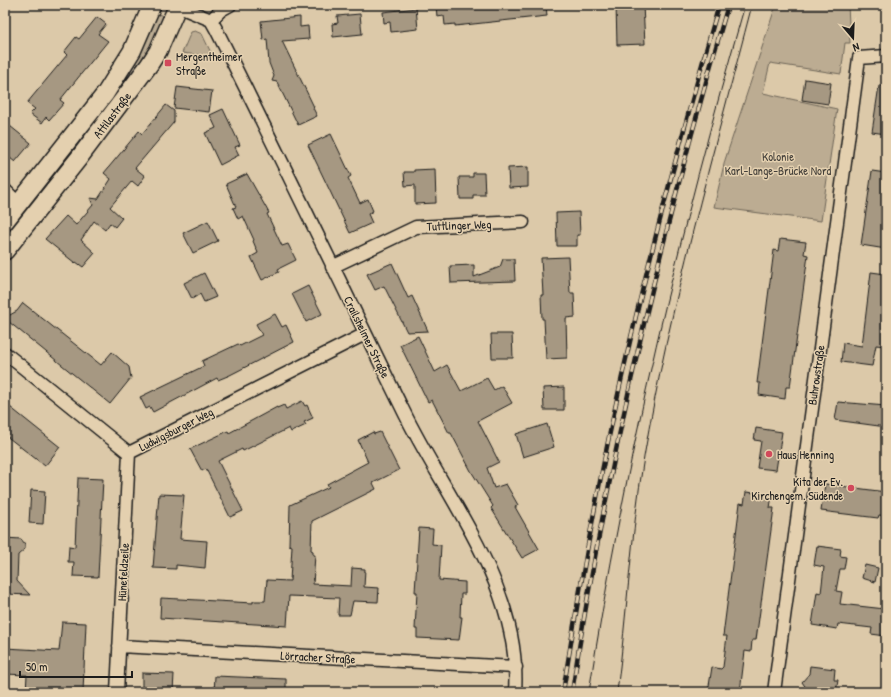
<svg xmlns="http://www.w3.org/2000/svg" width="891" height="697" viewBox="0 0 891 697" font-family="'Patrick Hand',sans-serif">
	<rect width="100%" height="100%" fill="#dcc9a9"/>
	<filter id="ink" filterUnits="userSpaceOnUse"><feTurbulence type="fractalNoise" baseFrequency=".025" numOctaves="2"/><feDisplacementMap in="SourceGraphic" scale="8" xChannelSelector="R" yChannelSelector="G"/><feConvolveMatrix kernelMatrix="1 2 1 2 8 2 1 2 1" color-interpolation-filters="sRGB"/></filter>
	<g filter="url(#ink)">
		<path fill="#bcac92" stroke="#6c6457" d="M776,5H848L850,43H845L841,74L770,63L763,93L837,109L821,221L714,207L725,160Z
			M157,14L161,15L164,18L152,47L92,130L88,128Z
			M195,31L202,34L213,57L182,53L191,32Z
			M84,133L88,136L33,204L30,202Z"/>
		<path fill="#a69882" stroke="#1c1c1c" d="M436,5H504L505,8L527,5H546L547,16L455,26V24L445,25L444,16L437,17Z
			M616,5H643L645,44L617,45Z
			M416,8L418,29L391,32L390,22L384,23L383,12Z
			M360,14L362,34L333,37L332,24L338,23L337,16Z
			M97,17L106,24L98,34L108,41L60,100L64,103L49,120L46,117L42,123L30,114L35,109L27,103L67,55L64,52L76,37L79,39Z
			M300,17V27L308,26L309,39L282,41L314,107L313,108L317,116L298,125L277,82L272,81L274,76L269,63L267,39L263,40L261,21Z
			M805,79L831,83L828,104L802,100Z
			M879,86H886V134L872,132Z
			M177,87L212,91L209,112L174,108Z
			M166,105L174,111V122L135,168L145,176L138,186L132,181L110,207L122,218L115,227L110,223L105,230L94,221L81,240L95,253L83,267L76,262L75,263L45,239L66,216L76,225L93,205L90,198L98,199L111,179L104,173L139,131L142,134Z
			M223,109L240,145L235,147L239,155L220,165L205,133L216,128L210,115Z
			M5,122L31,143L15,162L5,154Z
			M331,134L351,176L348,178L360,203L368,199L373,211L368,214L372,223L350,233L308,145Z
			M528,167V187L509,188L508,168Z
			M435,169L436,203L415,204V185L405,186L404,172H414V170Z
			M872,171L886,173V249L861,245Z
			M473,173H484L485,195H473V199H460L459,177H473Z
			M247,174L269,213L267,214L282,246L288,244L296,260L278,269L279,272L262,280L251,257L258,253L253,241L254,240L243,216L238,219L233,208L236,207L226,184Z
			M579,212L580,235H577V246H557L556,213Z
			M208,221L218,241L193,253L183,233Z
			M780,239L806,242L804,254L808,255L790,387H786L785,399L759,395L760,383H757L774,250L778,251Z
			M568,257L570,293H574L575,317L566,318L567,358L546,359L544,319H542L541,295H543L541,258Z
			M503,259H514L515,281L451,283L450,266L474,265V277L500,267Z
			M392,263L408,298L412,296L428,331L407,332L384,286L375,290L367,274Z
			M871,272L886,274L885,346L876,345L872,366L841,362L843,343L862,346Z
			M204,273L216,297L204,302L200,294L192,299L184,283Z
			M308,286L322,314L306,322L292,294Z
			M23,303L101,365L112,352L129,367L131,378L110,404L9,322L8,316L17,311Z
			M275,314L282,327L286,325L294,342L230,375L218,380L217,378L153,412L150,407L146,409L140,397L204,366L202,361L238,344L240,346L262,335L256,324Z
			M491,334H512L513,358H492Z
			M418,336L435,372L447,365L461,391L487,378L494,390L502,386L512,403L478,421L499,462L487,468L494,488L506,484L518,505L515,507L539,549L522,558L491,508L493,506L471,471L451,433H449L432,400L428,402L400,345Z
			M564,387V410H544L543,388Z
			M302,401L305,406L307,405L313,418L304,422L306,425L291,432L289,428L243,451L242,449L218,461L243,511L230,517L206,469L202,471L190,449L228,431L229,433L277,407V408L284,405L286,409Z
			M838,402L886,406V427L835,420Z
			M5,403L60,447L45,466L5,435Z
			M547,424L554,447L523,457L516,434Z
			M756,428L782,432L776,470L757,468L761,441L754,440Z
			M373,432L374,434L380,432L399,470L373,483L376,489L312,521L311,550L313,551V555H315L313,584L351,586L352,568L365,569L364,587L379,588L378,602L353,601L350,615H338L339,598L289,596L287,626L160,618L161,598L253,603V601H265L267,580L290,581L292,546L289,545L290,505L329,487L327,484L368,462L358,440Z
			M78,478L103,479L98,577L73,576L74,562H68L69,546L75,547Z
			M825,484L886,492V516L879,515L878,518L821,511Z
			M31,490L45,491L43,524L29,523Z
			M746,492L772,495L770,508H774L756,640H752L751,652L745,651L740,692H708L712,667L721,669L723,667L727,636H723L740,503L744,504Z
			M159,494L184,495L180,539L207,541L205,568L176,565V569L153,568Z
			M419,528L433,529L432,544L441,545L439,580L465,582V594H461L460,617H462L459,640L417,638V629H415L417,592H415Z
			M5,538L21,539L25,544V549L18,555L17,581L30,595L5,594Z
			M817,546L841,549L840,556L846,557L844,569H840L836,591L842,592L840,604L885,609L886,636L871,634L872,628L838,624L837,629L812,625L817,592L821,593L824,567L814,565Z
			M865,565L878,568L875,582L862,578Z
			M62,622L86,623L83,692H26L27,675L5,674V648L59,651Z
			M810,666L835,669L834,680H838L836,692H809L802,682L809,674Z
			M142,673L174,674L173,692H142Z
			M215,676L286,679V692H214Z"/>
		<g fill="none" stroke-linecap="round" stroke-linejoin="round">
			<g stroke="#1c1c1c" stroke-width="15">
				<path id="street" d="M177,6L211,20L216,29C280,156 341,284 404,412C448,502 522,588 515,692
					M211,20L221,10L230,5
					M5,190L19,204
					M332,267L416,227L523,222
					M5,353L129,453
					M129,453L365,334
					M119,646L516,667
					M117,692L129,453
					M774,692L859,58L886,56"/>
			</g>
			<g stroke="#1c1c1c" stroke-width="20">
				<path id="secondary" d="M5,221L105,94L132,51L152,5
					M5,251L79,158L149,65L158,51L178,5"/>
			</g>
			<use href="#street" stroke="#e4d0af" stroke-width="12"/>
			<use href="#secondary" stroke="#e4d0af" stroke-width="17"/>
			<path stroke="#1c1c1c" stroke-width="1" d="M589,692C625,460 680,230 745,5
				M617,692C627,614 631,535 644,457C670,305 713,155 752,5"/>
			<g stroke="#1c1c1c" stroke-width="4.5">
				<path id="rail" d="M563,692C580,585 599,478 623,372C651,248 684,126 719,5
					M572,692C608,459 662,231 728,5"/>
			</g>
			<use href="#rail" stroke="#e4d0af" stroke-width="3" stroke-dasharray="9" stroke-linecap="butt"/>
		</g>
	</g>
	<g fill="#d1495b" stroke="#e4d0af" stroke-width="1.5">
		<rect x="164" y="59" width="8" height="8" rx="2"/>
		<circle cx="769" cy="454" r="4"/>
		<circle cx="851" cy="488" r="4"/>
	</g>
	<g text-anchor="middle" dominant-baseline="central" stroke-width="3" stroke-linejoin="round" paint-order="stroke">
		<g font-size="12" fill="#1c1c1c" stroke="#e4d0af" text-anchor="start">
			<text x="176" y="56">Mergentheimer<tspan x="176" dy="14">Straße</tspan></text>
			<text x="777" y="454">Haus Henning</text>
			<text x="843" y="481" text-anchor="end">Kita der Ev.<tspan x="843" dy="14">Kirchengem. Südende</tspan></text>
		</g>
		<g font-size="12" fill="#1c1c1c" stroke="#e4d0af">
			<text transform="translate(112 115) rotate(-53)">Attilastraße</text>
			<text transform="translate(459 225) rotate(-2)">Tuttlinger Weg</text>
			<text transform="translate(367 337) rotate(64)">Crailsheimer Straße</text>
			<text transform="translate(816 375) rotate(-82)">Buhrowstraße</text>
			<text transform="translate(176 429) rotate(-27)">Ludwigsburger Weg</text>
			<text transform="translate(123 572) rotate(-87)">Hünefeldzeile</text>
			<text transform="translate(318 657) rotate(3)">Lörracher Straße</text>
		</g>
		<g font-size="12" fill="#44403a" stroke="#e4d0af">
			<text x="778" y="156">Kolonie<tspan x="778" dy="14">Karl-Lange-Brücke Nord</tspan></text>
		</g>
	</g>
	<rect width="891" height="697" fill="none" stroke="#e4d0af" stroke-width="20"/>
	<rect x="10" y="10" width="871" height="677" fill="none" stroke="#1c1c1c" stroke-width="1.5" filter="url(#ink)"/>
	<g transform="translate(853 38) rotate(161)" stroke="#e4d0af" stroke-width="3" paint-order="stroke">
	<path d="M0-3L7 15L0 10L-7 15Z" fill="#1c1c1c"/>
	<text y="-6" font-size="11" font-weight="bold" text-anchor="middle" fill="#1c1c1c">N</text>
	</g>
	<path d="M20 671v6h112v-6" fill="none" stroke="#1c1c1c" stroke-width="2"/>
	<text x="26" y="671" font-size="12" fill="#1c1c1c" stroke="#e4d0af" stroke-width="3" paint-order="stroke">50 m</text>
</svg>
